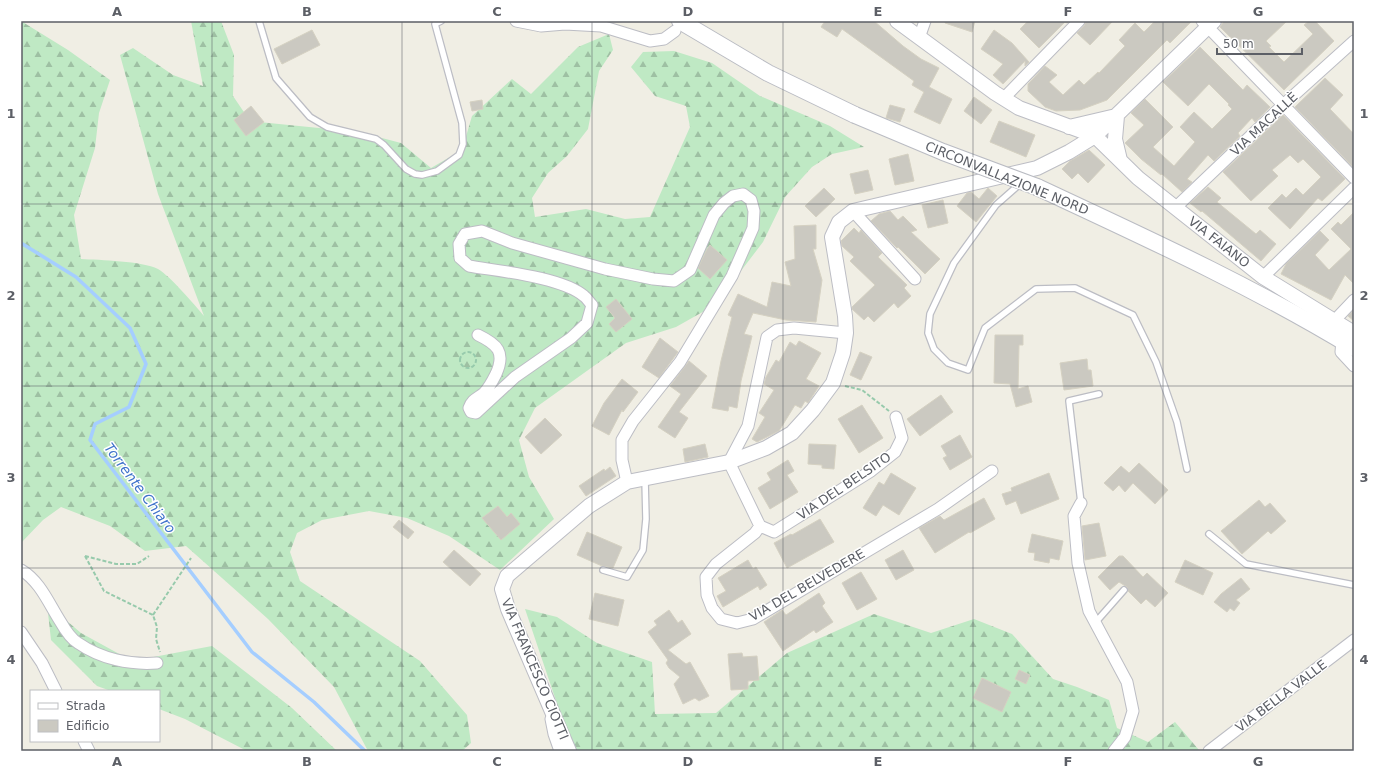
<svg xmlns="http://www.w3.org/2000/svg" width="1375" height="772" viewBox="0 0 1375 772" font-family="'DejaVu Sans',sans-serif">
	<defs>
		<pattern id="forest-firs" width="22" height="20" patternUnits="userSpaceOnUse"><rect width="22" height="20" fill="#bfe9c4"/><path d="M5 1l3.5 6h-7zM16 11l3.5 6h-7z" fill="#9ec0a3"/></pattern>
	</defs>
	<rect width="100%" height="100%" fill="#f0eee4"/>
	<path fill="url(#forest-firs)" d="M21,21L68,50L110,80L99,113L95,148L74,215L81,259C100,260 142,261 158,269C170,276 194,304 204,316L158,194L120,55L133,48L173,75L203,86L191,21H221L234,55L233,96L250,121L359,132L401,143L431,168L462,150L472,116L512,79L531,94L578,47L609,34L613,50L599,71L588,129L567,156L548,173L532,198L535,217L586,209L625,219L650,217L690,127L686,106L655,96L631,67L643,52L674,51L712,63L760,96L830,126L864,147L832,154L812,167L785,197L763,242L715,305L676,327L626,343L535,408L519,440L529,477L554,519L500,570L449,536L407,518L369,511L322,520L297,533L290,552L300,581L420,661L467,715L471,743L462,751H368L334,687L268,619L186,546L145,551L110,526L61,507L43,520L21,543Z
		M47,604L81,633L132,661L212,646L292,708L337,751H247L185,719L159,709V691H111L97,686L51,640Z
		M525,609L557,617L597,643L652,662L655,714L716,713L787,653L874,614L931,633L974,619L1012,634L1053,679L1077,687L1109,700L1117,728L1148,742L1175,722L1199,750L1195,751H573Z"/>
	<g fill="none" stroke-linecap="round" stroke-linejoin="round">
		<path stroke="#a5ceff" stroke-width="3.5" d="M21,243L76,277L130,328L146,364L129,407L95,424L90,440L252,652L314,702L365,751"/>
	</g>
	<path fill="#cbc9c1" stroke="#d5d1c2" d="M825,21H874L903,46L921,59L939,68L929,87L952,99L940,124L914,112L924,92L912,85L914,81L842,29L837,37L821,27Z
		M945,21H975L972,32L945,23Z
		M1028,21H1069L1067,23L1065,22L1039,48L1020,29Z
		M1086,21H1113L1090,45L1077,33L1084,26Z
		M1155,21H1192L1170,43L1167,40L1107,100L1080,110L1056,111L1045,107L1028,91V84L1045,66L1057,75L1049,82L1063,95L1079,80L1084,85L1098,72L1099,73L1125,46L1119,40L1135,23L1144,32Z
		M1224,21H1287L1266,41L1271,46L1269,47L1284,62L1313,34L1304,25L1309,21H1315L1334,41L1284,90L1220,27Z
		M312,30L320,45L282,64L274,49Z
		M994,30L1012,43L1029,62L1025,66V61L1003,84L993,75L1003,64L981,49Z
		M1200,47L1243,90L1247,85L1270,107L1255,122L1252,118L1238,133L1240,136L1214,161L1208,155L1187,179L1192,182L1182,192L1162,174L1161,175L1141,159L1125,143L1144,125L1131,113L1145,99L1173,127L1153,147L1174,166L1195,142L1180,127L1194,112L1212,129L1232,109L1228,105L1229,104L1209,84L1188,106L1163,82Z
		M1325,78L1343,95L1330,109L1354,134V168L1295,107Z
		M974,97L992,110L981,124L964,111Z
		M482,100L483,109L472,111L470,102Z
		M890,105L905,109L900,122L886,118Z
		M251,106L264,122L246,136L234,120Z
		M1283,115L1345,179L1322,201L1318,198L1290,229L1268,208L1282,194L1286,198L1296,188L1303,195L1321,177L1303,159L1298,163L1290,155L1272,170L1278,176L1251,201L1223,172Z
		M999,121L1035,135L1026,157L990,142Z
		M1089,150L1105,165L1088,183L1078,173L1072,179L1062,169L1070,161Z
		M908,154L914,181L895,185L889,159Z
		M868,170L873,190L855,194L850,174Z
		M1208,187L1221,198L1217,202L1256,234L1260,230L1276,244L1261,261L1202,211L1201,212L1190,203Z
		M824,188L835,199L816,217L805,206Z
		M988,188L997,196L976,222L957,206L967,193L971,192L979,199Z
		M943,200L948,223L928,228L922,205Z
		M890,211L898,220L903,216L917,230L911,232L940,259L925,274L898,247L897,248L871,221L879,214Z
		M1354,212V284L1345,275L1331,300L1281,274L1286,264L1320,231L1329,240L1315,255L1329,270L1351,249L1331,229L1338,222L1341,225Z
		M816,225V249H813L822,280L816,322L786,320L753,313L744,334L752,336L741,381L737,408L729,406L728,411L712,408L721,361L732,317L728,315L738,294L767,307L772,282L791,286L785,262L795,259L794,226Z
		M854,228L859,233L861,230L882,253L878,257L907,285L904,288L911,296L898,308L894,303L874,322L868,316L864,320L852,309V307L875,285L850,261L854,257L842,246L841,241Z
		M710,245L727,260L710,279L698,268L707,249Z
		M616,299L632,319L616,332L609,324L615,318L606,307Z
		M1354,310V321L1348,316Z
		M995,335H1023V345H1019L1018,389L1028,386L1032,402L1016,407L1010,384L994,383Z
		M660,338L678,352L659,378L642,367Z
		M799,341L821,353L806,379L819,386L808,403L805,401L801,408L795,405L779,431L757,442L752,439L765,417L759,413L774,390L764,384L766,377L776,360L779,362L790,342L796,346Z
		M860,352L872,357L861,380L850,375Z
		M1087,359L1088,370H1091L1093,386L1064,390L1060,363Z
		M689,361L707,376L679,412L688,418L675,438L658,427L681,394L670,386Z
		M622,379L638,392L623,412L622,410L609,435L592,426L604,403Z
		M941,395L953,412L920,436L907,419Z
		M862,405L883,438L859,453L838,419Z
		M545,418L562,435L541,454L525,437Z
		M960,435L972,457L950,470L943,458L947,456L941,446Z
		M705,444L708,457L685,462L683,449Z
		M809,444L836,445L834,469L822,468V465L808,464Z
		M788,460L794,471L787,475L798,492L770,509L758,488L771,480L767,473Z
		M1139,463L1168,490L1155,504L1133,483L1125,492L1119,485L1113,491L1104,483L1121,466L1129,473Z
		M610,467L616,476L586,496L579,486L604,469L605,471Z
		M891,473L916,488L899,515L883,505L876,516L863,508L879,482L884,485Z
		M1049,473L1059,499L1021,514L1016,501L1006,505L1002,494L1012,491L1011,488Z
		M984,498L995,519L970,533L969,532L935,553L919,528L940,516L944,520Z
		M1259,500L1265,507L1270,503L1286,521L1271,534L1268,531L1242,554L1221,531Z
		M498,506L507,517L511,513L520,524L501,540L482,518Z
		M820,519L834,542L787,568L774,543L791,534L792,535Z
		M399,520L414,532L408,539L393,527Z
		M1099,523L1106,556L1085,560L1082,526Z
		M587,532L622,547L613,568L602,566L577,555Z
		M1032,534L1063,541L1059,560L1050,558L1049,563L1034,560L1035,553L1028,552Z
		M454,550L481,574L470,586L443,562Z
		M903,550L914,570L896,580L885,560Z
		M1119,556H1123L1143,577L1147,573L1168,593L1155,607L1146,599L1141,604L1128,591L1127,587L1119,582L1110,590L1098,577Z
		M748,560L753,569L756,567L767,585L760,590L758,586L723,607L717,596L726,591L718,578Z
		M1185,560L1213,573L1203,595L1175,582Z
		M861,572L877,599L857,610L842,583Z
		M1241,578L1250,589L1236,600L1240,603L1234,611L1230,608L1227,612L1214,602L1221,594Z
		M595,593L624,600L618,626L589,619Z
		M819,593L825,603L822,606L833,622L816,633L814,630L783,651L764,622L782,610L786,615Z
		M669,610L678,623L682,620L691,634L668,650L686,664L690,662L709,696L699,701L695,698L683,704L674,684L680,677L669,668L666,663L668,660L648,632L657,625L654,621Z
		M742,653L743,657L757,656L759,680L748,681V689L731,690L728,654Z
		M1019,670L1030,675L1026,684L1015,679Z
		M982,678L1011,692L1002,712L973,698Z"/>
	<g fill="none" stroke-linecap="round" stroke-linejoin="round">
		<g stroke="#bcbdc4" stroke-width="8">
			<path id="service" d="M259,21L276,78L310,117L327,127L376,139L384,145L406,169L415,174L422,175L437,171L459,155L463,144L462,123L435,24L441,21
				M1021,183L996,205L954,263L930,314L928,333L934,349L948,363L968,370L985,328L1036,289L1075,288L1133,315L1156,362L1177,422L1187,469
				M1081,503L1069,401L1099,394
				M1209,534L1246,564L1354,585
				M603,570L627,577L643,550L646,519L645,479
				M1095,623L1124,590"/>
		</g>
		<g stroke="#bcbdc4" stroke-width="13">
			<path id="minor" d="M516,21L541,26L565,24L601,26L650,41L664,39L675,31
				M1202,21L1354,178
				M919,38L925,21
				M1003,99L1079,21
				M1175,208L1283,105L1354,41
				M853,211L915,279
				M1263,277L1354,188
				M1334,321L1354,300
				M846,333L794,328L777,330L767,337L748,426L729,462L760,526L755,533L716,564L706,577L707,595L712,608L721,619L737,623L753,619L938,509L992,471
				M478,335C497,344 506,352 496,374C493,380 489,388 484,393C478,398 472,399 469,408L471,412L476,413L515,377L571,338L587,323L592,305C589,302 587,298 584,296C562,277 498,271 469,266L460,258L459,244L465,234L482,231L512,243L605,269L653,279L674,281L690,270L714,215L724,203L733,196L743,194L751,200L754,211L753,228L732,276L680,362L633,421L622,440V460L627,482
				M1342,340L1341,352L1354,366
				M1081,503L1074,516L1078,563L1089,611L1127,682L1133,711L1125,737L1114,751
				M760,526L774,532L871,471L895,452L902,438L896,417
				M21,570C40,581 49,604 60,621C64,628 71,639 78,643C101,659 130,665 157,663
				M21,632L42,663L56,691
				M551,719L554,734L560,751
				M84,741L89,751
				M1209,751L1354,640"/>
		</g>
		<g stroke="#bcbdc4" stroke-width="16">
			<path id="tertiary" d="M897,21L995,93L1019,108L1095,136L1138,178L1263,277L1354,333
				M1117,116L1115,139L1120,160
				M1069,127L1116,116
				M569,751L508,609L502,589L507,576L589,506L627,482L729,462L766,448L792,433L813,410L833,383L843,353L846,333L845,316L832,237L839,222L853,211L1037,168L1069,152L1095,136L1214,21"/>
		</g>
		<g stroke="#babcc3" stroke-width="18">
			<path id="secondary" d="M680,21L768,73L855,115
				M1037,187C1144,237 1252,286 1354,348"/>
		</g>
		<path stroke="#97caac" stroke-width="2" stroke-dasharray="4 2" stroke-linecap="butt" d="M460 360a8 8 0 1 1 16 0a8 8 0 1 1-16 0Z
			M845,386L862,390L889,411
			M85,556L104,591L153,615L157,627L156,639L160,652
			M85,556L116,564H137L149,556
			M153,615L191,558"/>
		<use href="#service" stroke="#fff" stroke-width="5.5"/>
		<use href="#minor" stroke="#fff" stroke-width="11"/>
		<use href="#tertiary" stroke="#fff" stroke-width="14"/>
		<use href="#secondary" stroke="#fff" stroke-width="16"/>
		<g stroke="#babcc3" stroke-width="18" stroke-linecap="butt">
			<path id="secondary-bridge" d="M855,115L943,152L1037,187"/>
		</g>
		<use href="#secondary-bridge" stroke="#fff" stroke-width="16"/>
	</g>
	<path fill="none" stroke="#5c5f66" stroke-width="1" stroke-opacity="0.55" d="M212,21V751M402,21V751M592,21V751M783,21V751M973,21V751M1163,21V751M21,204H1354M21,386H1354M21,568H1354"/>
	<g text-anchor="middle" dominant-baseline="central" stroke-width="3" stroke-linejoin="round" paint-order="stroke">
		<g font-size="13" fill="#5c5f66" stroke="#fff">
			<text transform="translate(1264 124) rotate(-43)">VIA MACALLÈ</text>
			<text transform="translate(1007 178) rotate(22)">CIRCONVALLAZIONE NORD</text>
			<text transform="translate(1219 242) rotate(38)">VIA FAIANO</text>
			<text transform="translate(844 486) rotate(-34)">VIA DEL BELSITO</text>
			<text transform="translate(807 585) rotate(-30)">VIA DEL BELVEDERE</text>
			<text transform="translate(535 669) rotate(67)">VIA FRANCESCO CIOTTI</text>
			<text transform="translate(1281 696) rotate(-37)">VIA BELLA VALLE</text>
		</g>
		<g font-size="14" font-style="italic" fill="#3f73cb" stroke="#fff">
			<text transform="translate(140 488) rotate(53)">Torrente Chiaro</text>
		</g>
	</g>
	<rect width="1375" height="772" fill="none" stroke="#ffffff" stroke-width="44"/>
	<rect x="30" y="690" width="130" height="52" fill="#ffffff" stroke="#bebfc2"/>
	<rect x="38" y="703" width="20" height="6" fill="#ffffff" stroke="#bebfc2"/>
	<text x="66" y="710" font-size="12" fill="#5c5f66">Strada</text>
	<rect x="38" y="720" width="20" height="12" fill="#cbc9c1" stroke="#bebfc2"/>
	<text x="66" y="730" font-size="12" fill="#5c5f66">Edificio</text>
	<path d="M1217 48v6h85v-6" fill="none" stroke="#5c5f66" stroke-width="2"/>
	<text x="1223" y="48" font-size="12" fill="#5c5f66" stroke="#ffffff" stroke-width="3" paint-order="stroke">50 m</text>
	<rect x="22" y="22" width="1331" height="728" fill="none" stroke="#5c5f66" stroke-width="1.5"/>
	<g font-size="13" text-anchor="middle" font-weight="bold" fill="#5c5f66">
		<text x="117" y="16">A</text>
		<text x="307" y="16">B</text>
		<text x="497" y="16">C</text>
		<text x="688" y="16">D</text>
		<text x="878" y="16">E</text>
		<text x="1068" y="16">F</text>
		<text x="1258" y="16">G</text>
		<text x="11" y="118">1</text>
		<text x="1364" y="118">1</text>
		<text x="11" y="300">2</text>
		<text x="1364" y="300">2</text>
		<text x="11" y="482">3</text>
		<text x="1364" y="482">3</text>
		<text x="11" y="664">4</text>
		<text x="1364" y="664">4</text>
		<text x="117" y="766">A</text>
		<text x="307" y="766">B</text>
		<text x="497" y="766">C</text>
		<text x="688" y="766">D</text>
		<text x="878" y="766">E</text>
		<text x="1068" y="766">F</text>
		<text x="1258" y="766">G</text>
	</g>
</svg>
